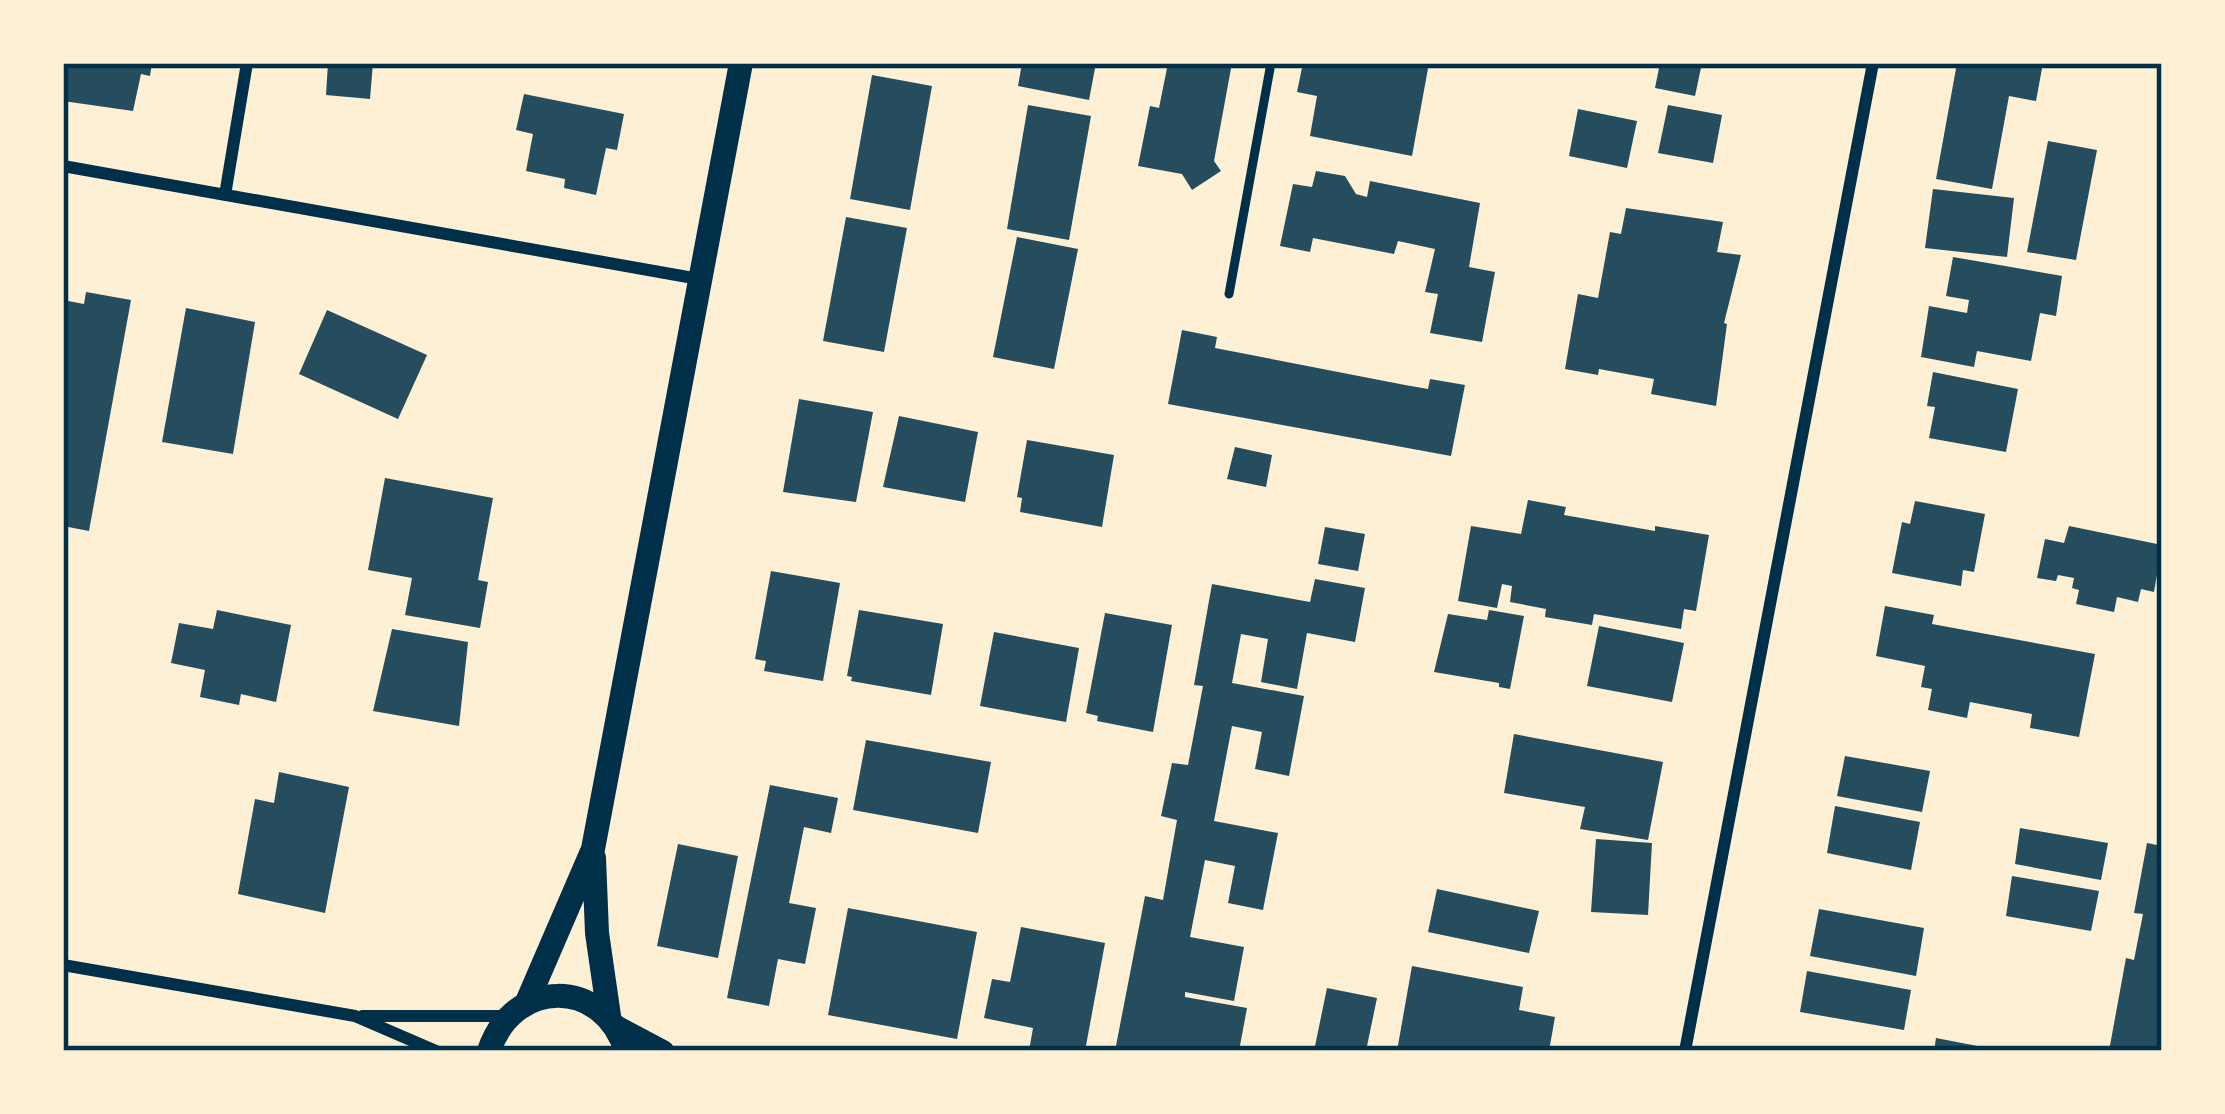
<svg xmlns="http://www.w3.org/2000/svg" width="2225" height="1114" viewBox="0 0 2225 1114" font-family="Cabin,sans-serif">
	<rect width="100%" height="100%" fill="#fdf0d5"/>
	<path fill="#264d5e" d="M63,63H152L150,76L141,74L133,111L63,101Z
		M328,63H373L370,99L326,95Z
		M1022,63H1096L1089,100L1018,86Z
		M1168,63H1232L1214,161L1221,171L1192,190L1182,174L1138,166L1150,106L1159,108Z
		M1303,63H1429L1412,156L1310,136L1317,96L1297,92Z
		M1660,63H1702L1695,96L1655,88Z
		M1957,63H2043L2036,101L2009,96L1992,189L1936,179Z
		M872,75L932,86L910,210L850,199Z
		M524,94L624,114L617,150L606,148L596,195L564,188L565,179L526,171L533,134L516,130Z
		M1028,105L1091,116L1069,240L1007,229Z
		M1668,105L1722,115L1713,163L1658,153Z
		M1578,109L1637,121L1627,168L1569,156Z
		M2048,141L2097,150L2076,260L2027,252Z
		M1316,171L1345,176L1356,194L1367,197L1370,181L1480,203L1469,267L1495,272L1482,342L1430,333L1438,294L1425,292L1435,249L1398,241L1394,254L1313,238L1310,252L1280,246L1293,184L1312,187Z
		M1933,189L2014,198L2007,257L1925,248Z
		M1626,208L1723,222L1717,252L1741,255L1724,323L1727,324L1716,406L1651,394L1654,379L1599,369L1598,375L1565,369L1578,294L1598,298L1610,232L1621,234Z
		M846,217L907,228L884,352L823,341Z
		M1017,237L1078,249L1054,369L993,357Z
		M1953,257L2062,276L2056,316L2040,313L2031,361L1977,351L1974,367L1921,357L1929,306L1967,313L1969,300L1946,296Z
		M86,292L131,300L89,531L63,526V300L84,304Z
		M186,308L255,322L233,454L162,442Z
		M327,310L427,355L398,419L299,374Z
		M1182,330L1217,337L1215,348L1405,385L1428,389L1430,379L1465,385L1451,456L1168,404Z
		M1933,372L2018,389L2006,452L1929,438L1935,407L1927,406Z
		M799,399L873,412L856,502L783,492Z
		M899,416L978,432L965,502L883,487Z
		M1027,440L1114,455L1102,527L1020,512L1022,498L1017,497Z
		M1235,447L1272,455L1266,487L1227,479Z
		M385,478L493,498L478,580L488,582L480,628L405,615L412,578L368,570Z
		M1528,500L1566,507L1564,515L1655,531V526L1709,535L1696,611L1684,609L1681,629L1594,614L1592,625L1545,617L1546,609L1510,602L1512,586L1502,584L1497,608L1458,601L1471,526L1521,534Z
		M1915,501L1985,514L1974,572L1963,570L1961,586L1892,573L1902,522L1910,524Z
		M2069,526L2162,545L2154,592L2141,589L2138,602L2117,597L2114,612L2076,604L2079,590L2072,588L2074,578L2058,575L2056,581L2037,578L2045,539L2064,543Z
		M1325,527L1365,534L1358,571L1318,564Z
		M771,571L840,583L823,681L764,671L766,661L755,659Z
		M1315,579L1365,588L1355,642L1307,633L1297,689L1261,682L1268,639L1241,634L1232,683L1304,696L1289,776L1255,769L1262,732L1232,726L1214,821L1278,833L1263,910L1228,903L1235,866L1205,860L1190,937L1244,947L1234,1001L1185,992V997L1247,1008L1239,1051H1115L1145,896L1163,900L1177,820L1161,816L1172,763L1188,765L1203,686L1194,685L1212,584L1310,602Z
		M1885,606L1934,615L1932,624L2095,654L2079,737L2030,728L2032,714L1970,702L1967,718L1928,710L1932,689L1921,687L1925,666L1876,656Z
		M217,610L291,625L276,702L241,694L239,705L200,697L205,670L171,663L179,623L213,629Z
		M859,610L943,624L931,695L851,681L852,677L847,676Z
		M1489,610L1524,616L1510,689L1499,687V683L1434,672L1448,614L1487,620Z
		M1105,613L1172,625L1153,732L1097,721L1098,716L1086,713Z
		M1599,626L1684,643L1672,702L1587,686Z
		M392,629L468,642L459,726L373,711Z
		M994,632L1079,648L1066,722L980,706Z
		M1514,734L1663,762L1648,840L1580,829L1585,807L1504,793Z
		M866,740L991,762L978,833L853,810Z
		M1845,756L1930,771L1922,812L1837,796Z
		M279,772L349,787L325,913L238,894L255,799L274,803Z
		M770,785L838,798L831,833L804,827L789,903L816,908L805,964L778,959L769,1006L727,998Z
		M1835,806L1920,822L1911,870L1827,853Z
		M2020,828L2108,843L2101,880L2015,864Z
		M1596,839L1652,843L1648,915L1591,912Z
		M2147,843L2162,846V1051H2109L2126,958L2134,960L2143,914L2134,913Z
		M678,844L738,856L718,958L657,946Z
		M2012,876L2099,891L2091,931L2006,916Z
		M1437,889L1539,911L1529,953L1428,932Z
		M848,908L977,932L957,1039L828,1015Z
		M1819,909L1924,928L1916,976L1810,956Z
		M1021,927L1105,943L1085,1051H1029L1033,1028L984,1018L992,979L1010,982Z
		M1412,966L1523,987L1519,1010L1555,1017L1549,1051H1397Z
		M1807,971L1911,990L1904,1030L1800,1012Z
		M1327,988L1377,998L1366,1051H1314Z
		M1936,1038L1993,1049V1051H1934Z"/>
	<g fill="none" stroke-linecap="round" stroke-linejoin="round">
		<path stroke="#003049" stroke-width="9" d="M1229,294L1271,63"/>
		<path stroke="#003049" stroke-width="12" d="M63,166L699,279
			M225,195L247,63
			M63,965L355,1016L436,1051
			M362,1016H507
			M1685,1051L1873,63"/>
		<path stroke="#003049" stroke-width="21" d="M615,1025L664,1051"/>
		<path stroke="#003049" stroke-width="24" d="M594,858L597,933L609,1016
			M527,1002L593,849L741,63
			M489,1051C513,978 603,977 626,1051"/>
	</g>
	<rect width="2225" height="1114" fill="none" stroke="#fdf0d5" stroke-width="132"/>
	<rect x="66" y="66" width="2093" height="982" fill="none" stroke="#003049" stroke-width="4.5"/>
</svg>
